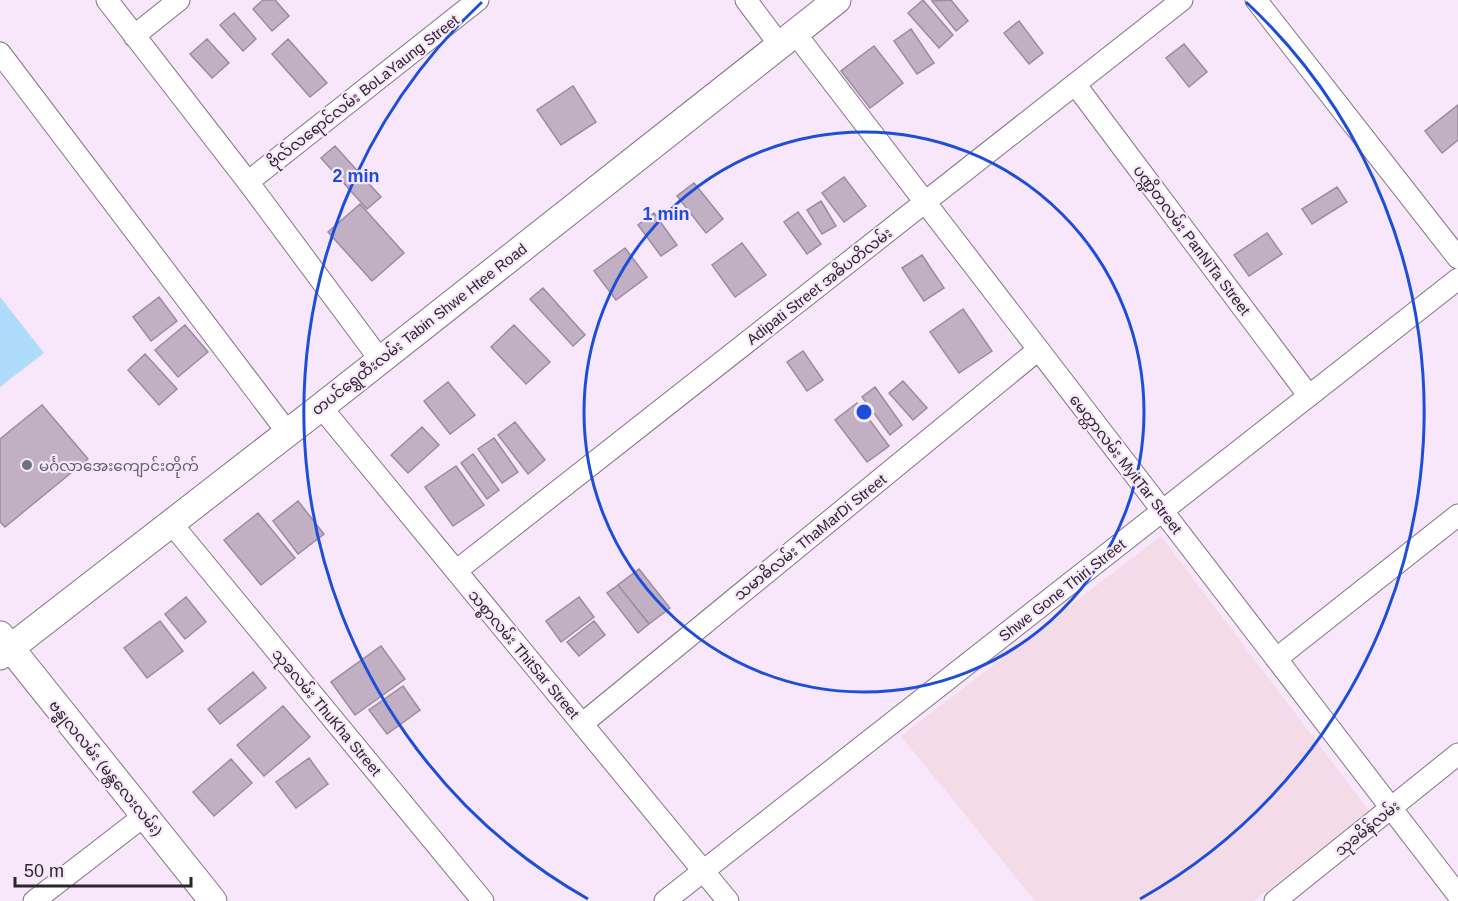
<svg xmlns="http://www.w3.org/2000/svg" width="1458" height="901" viewBox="0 0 1458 901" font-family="Helvetica,'Noto Sans Myanmar',sans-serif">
	<rect width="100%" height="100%" fill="#f8e6fa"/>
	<path fill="#f3dbe7" d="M1161,536L1369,811L1254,901H1035L901,736Z"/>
	<path fill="#afdcfb" d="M0,297L44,353L0,387Z"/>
	<path fill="#c1b0c3" stroke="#9c8b9e" stroke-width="1.5" d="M263,0H275L289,16L272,31L253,9Z
		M923,0L953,35L939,48L908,13Z
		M951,0L968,21L956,31L932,1Z
		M234,13L256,39L243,51L220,25Z
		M1019,21L1043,53L1029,64L1004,33Z
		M911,29L934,63L917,74L894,41Z
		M207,39L229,63L212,78L190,54Z
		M288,39L327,83L310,97L272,54Z
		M1184,44L1207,72L1189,87L1166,58Z
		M874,46L903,83L870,108L841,71Z
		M573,86L596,122L561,145L537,110Z
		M1458,105V140L1442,153L1425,131Z
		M335,146L381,197L367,209L321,158Z
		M844,177L866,206L844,222L822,193Z
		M694,183L723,219L706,233L677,196Z
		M1337,187L1347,202L1312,224L1302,209Z
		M821,201L836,226L822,234L807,210Z
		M360,204L404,253L372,281L328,232Z
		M798,212L821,244L807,254L784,222Z
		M654,213L677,245L661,256L638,225Z
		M1267,233L1282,254L1249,276L1234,255Z
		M742,243L766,275L735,297L712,265Z
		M625,248L647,277L616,300L594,271Z
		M922,255L944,288L924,301L902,268Z
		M543,288L585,335L573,346L530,299Z
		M159,297L177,321L151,341L133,317Z
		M963,309L992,351L959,373L930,332Z
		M185,325L208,352L178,377L155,350Z
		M514,325L550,362L526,384L491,347Z
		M803,351L823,380L807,391L787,362Z
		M145,354L177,389L159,405L128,370Z
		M903,381L927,408L913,420L889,393Z
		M448,382L475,415L450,434L424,401Z
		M875,387L902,425L890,435L862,397Z
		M857,403L889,446L867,462L835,420Z
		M42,405L88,459L5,527L0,522V439Z
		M515,422L545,460L528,474L498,435Z
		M422,427L439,445L408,473L391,455Z
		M494,438L518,472L502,483L478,449Z
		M473,454L499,490L487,499L461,463Z
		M456,466L484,505L453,526L425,487Z
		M298,501L324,534L298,554L273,521Z
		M258,513L295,558L261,585L224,540Z
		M639,569L670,608L649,624L618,585Z
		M618,585L649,624L638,633L607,593Z
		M186,597L206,622L185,639L165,614Z
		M579,597L594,617L561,642L546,621Z
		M160,621L183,651L147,678L124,648Z
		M594,621L605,635L579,656L567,642Z
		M381,646L405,679L355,715L331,682Z
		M253,672L266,688L220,724L208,709Z
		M403,686L420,710L387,734L369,710Z
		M283,706L310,737L264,776L237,745Z
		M309,758L328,784L296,808L276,782Z
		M231,759L252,783L214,816L193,792Z"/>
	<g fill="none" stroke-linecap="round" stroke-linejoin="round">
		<g stroke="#837384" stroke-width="23">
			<path id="minor" d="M107,0L248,182L381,361
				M746,0L779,44
				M1256,0L1458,258
				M795,33L1458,895
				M134,36L179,0
				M0,53L288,433
				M1075,84L1309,396
				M248,182L478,0
				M321,407L728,901
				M171,523L483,901
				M456,571L1182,0
				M1276,659L1458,515
				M582,724L1038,350
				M34,901L144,816
				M665,901L1458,279
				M1275,901L1458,754"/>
		</g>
		<g stroke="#837384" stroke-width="29">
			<path id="tertiary" d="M0,635L213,901
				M0,656L321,407L837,0"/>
		</g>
		<use href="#minor" stroke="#fff" stroke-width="21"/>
		<use href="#tertiary" stroke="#fff" stroke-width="27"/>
	</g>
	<g fill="none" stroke="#1d4ed8" stroke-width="3">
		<circle cx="864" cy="412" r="280"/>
		<path d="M588 899A560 560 0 0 1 482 2M1246 2A560 560 0 0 1 1140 899"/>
	</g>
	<circle fill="#6b7280" stroke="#f8e6fa" stroke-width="2" cx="27" cy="465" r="6"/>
	<g text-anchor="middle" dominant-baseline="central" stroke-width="4.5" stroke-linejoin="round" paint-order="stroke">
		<g font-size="15" fill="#2b252c" stroke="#f8e6fa">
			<text transform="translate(363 91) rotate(-38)">ဗိုလ်လရောင်လမ်း BoLaYaung Street</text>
			<text transform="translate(1192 240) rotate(53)">ပဏ္ဍိတလမ်း PanNiTa Street</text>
			<text transform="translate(819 286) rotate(-38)">Adipati Street အဓိပတိလမ်း</text>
			<text transform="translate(419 329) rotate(-38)">တပင်ရွှေထီးလမ်း Tabin Shwe Htee Road</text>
			<text transform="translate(1126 464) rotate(52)">မေတ္တာလမ်း MyitTar Street</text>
			<text transform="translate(810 537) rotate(-39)">သမာဓိလမ်း ThaMarDi Street</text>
			<text transform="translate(1062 590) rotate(-38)">Shwe Gone Thiri Street</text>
			<text transform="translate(524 654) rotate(50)">သစ္စာလမ်း ThitSar Street</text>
			<text transform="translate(327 712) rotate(50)">သုခလမ်း ThuKha Street</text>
			<text transform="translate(106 768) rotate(51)">ဗန္ဓုလလမ်း (မန္တလေးလမ်း)</text>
			<text transform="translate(1367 828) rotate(-39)">သုခမိန်လမ်း</text>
		</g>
		<g font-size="15" fill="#5b616d" stroke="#f8e6fa" text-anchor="start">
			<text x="39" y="465">မင်္ဂလာအေးကျောင်းတိုက်</text>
		</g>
	</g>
	<circle cx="864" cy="412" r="9" fill="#1d4ed8" stroke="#f8e6fa" stroke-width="3"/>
	<g font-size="18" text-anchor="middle" font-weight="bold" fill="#1d4ed8" stroke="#f8e6fa" stroke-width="4.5" stroke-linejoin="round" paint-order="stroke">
		<text x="356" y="182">2 min</text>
		<text x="666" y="220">1 min</text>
	</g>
	<path d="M15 877v9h176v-9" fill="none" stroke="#2b252c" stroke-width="3"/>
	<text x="24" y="877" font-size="18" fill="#2b252c" stroke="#f8e6fa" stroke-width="4.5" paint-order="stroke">50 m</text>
</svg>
